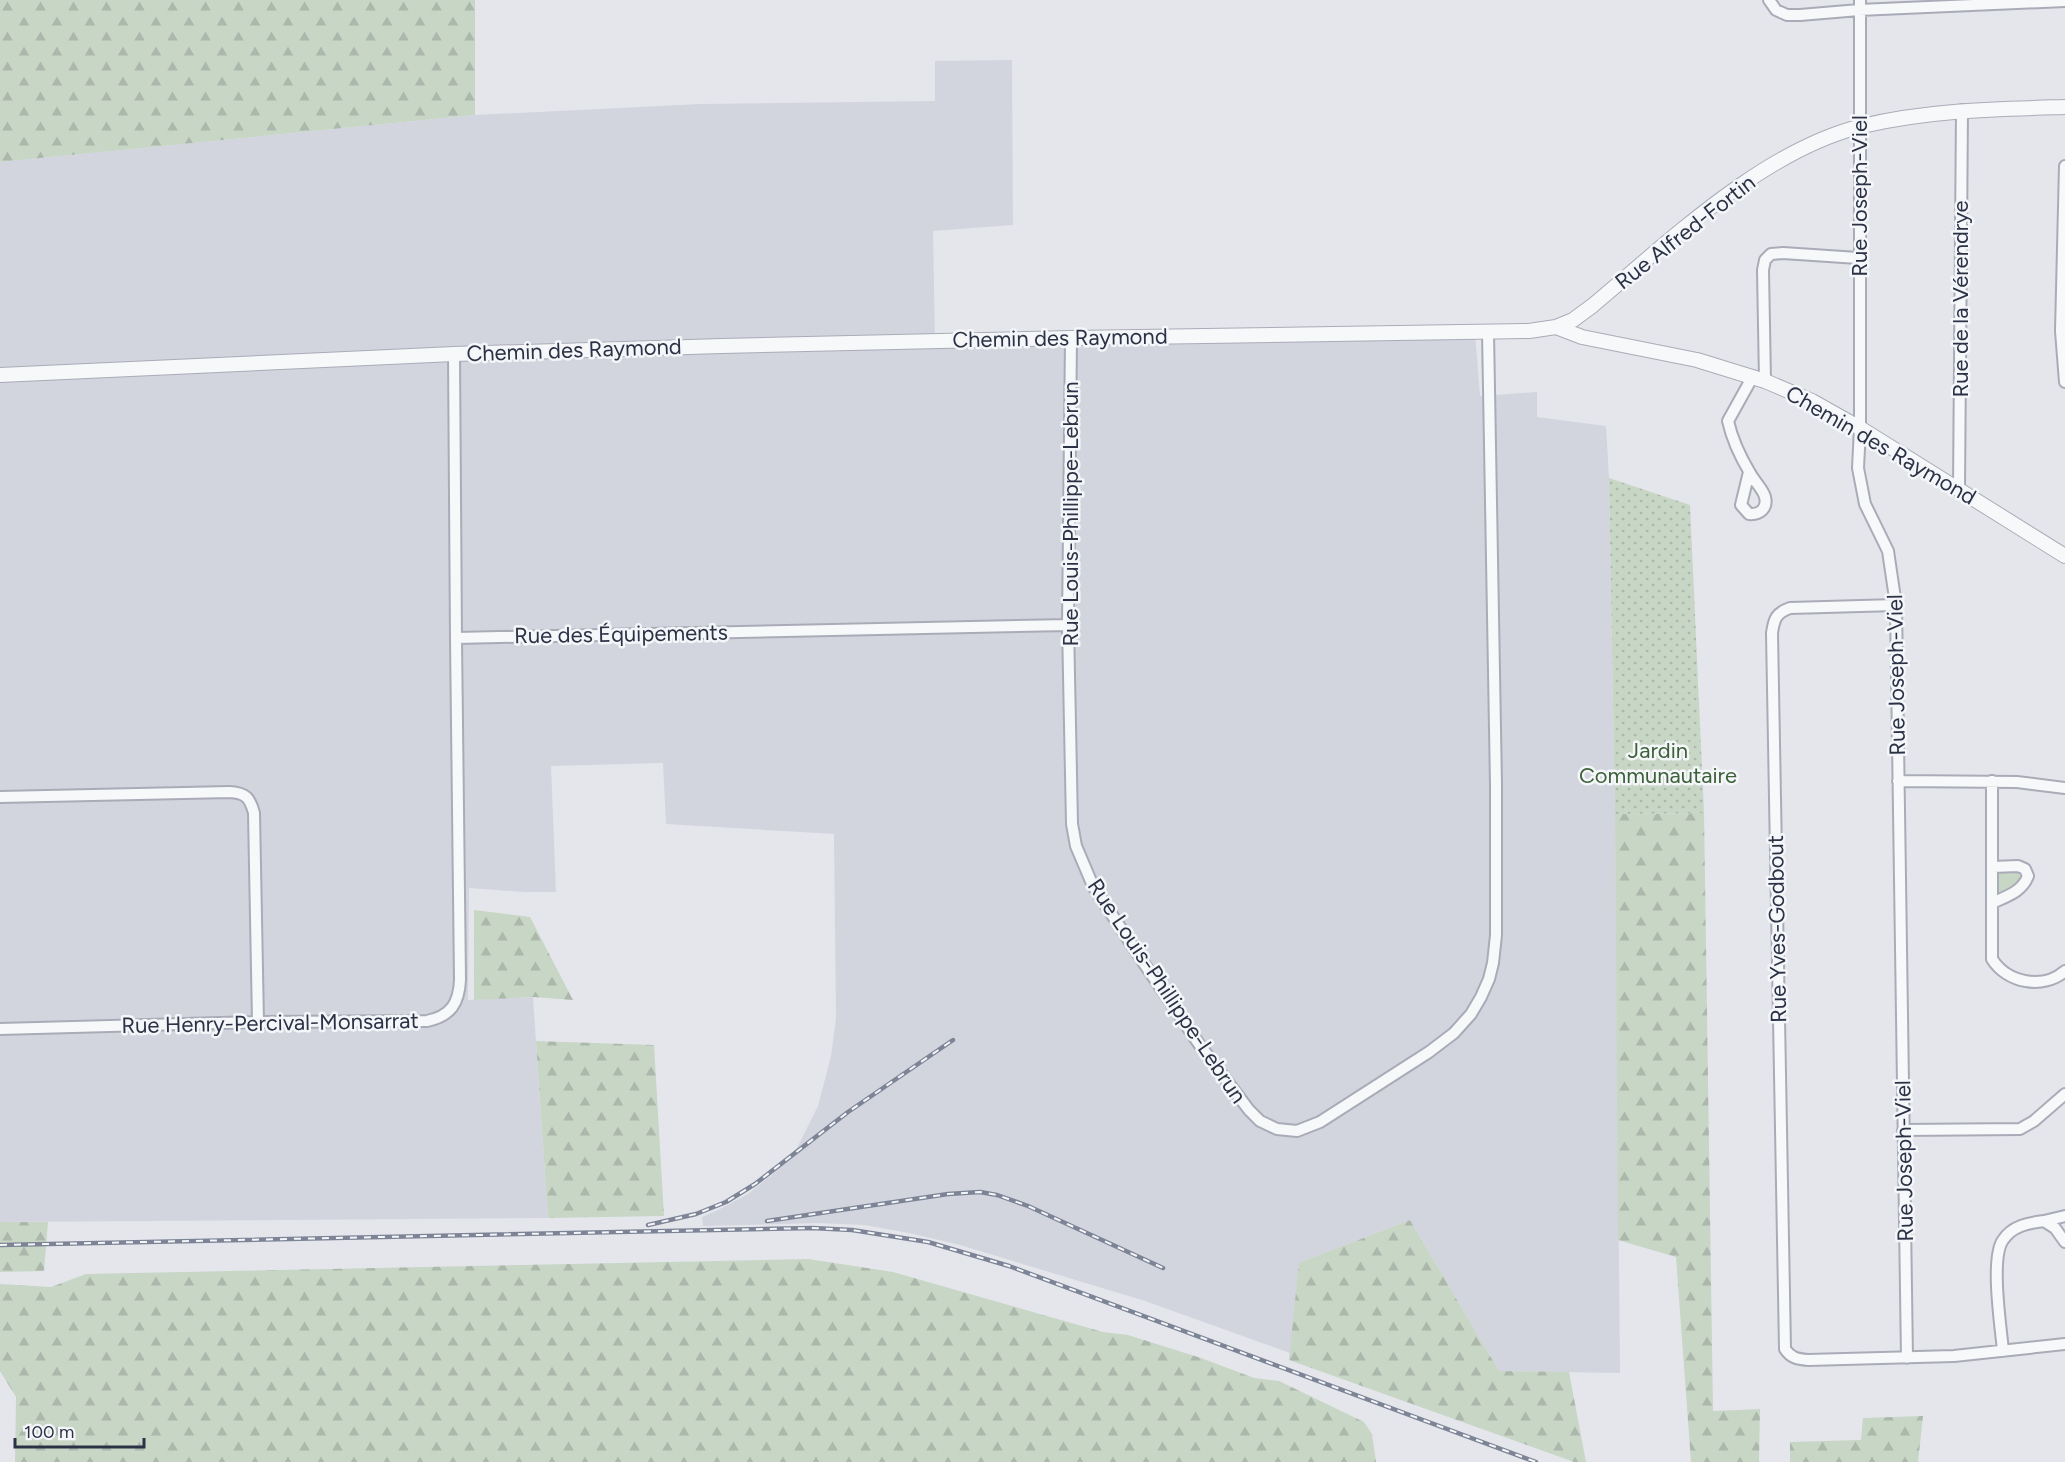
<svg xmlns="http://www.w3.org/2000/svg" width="2065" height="1462" viewBox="0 0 2065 1462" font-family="Figtree,sans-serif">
	<defs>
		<pattern id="forest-firs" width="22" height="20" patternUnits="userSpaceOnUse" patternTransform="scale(1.5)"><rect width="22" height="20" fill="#c8d6c5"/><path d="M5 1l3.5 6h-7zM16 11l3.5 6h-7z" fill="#acb8ab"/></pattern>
		<pattern id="garden-dots" width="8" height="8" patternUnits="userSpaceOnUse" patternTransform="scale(1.5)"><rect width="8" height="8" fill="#c8d6c5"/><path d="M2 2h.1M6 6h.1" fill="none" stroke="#acb8ab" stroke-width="1.8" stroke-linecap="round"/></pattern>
	</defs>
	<rect width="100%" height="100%" fill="#e4e6ec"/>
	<path fill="#d2d5de" d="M1012,60L1013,225L933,231L935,341L1475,332L1480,396L1537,392V417L1606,426L1609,478L1615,814L1620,1373L1499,1371L1410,1220L1300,1263L1290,1353L1145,1301L960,1245L909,1233L864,1225L817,1223L703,1226L702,1217L720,1209L748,1194L774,1173L797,1148L818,1106L831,1056L836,1018L834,834L666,824L663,763L551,766L556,892H525L469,888L468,1000L533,997L548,1218L0,1222V162L475,115L700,104L935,101V61Z"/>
	<path fill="#c8d6c5" d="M2000,873H2018L2021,876C2017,887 2008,891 1998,892V875Z"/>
	<path fill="url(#forest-firs)" d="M0,0H475V115L0,162Z
		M1704,813L1713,1411L1760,1409L1759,1462H1691L1676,1257L1618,1240L1615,814Z
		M474,910L530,917L573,1000L533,997L474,1000Z
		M536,1041L654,1045L664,1216L548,1218Z
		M1410,1220L1499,1371L1569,1372L1586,1462H1574L1289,1360L1299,1263Z
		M0,1222H48L44,1271L0,1272Z
		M808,1259L893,1272L1103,1332L1128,1335L1201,1358L1254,1378L1279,1381L1364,1422L1372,1434L1376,1462H15L16,1397L0,1371V1284L51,1287L86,1274Z
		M1923,1416L1918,1462H1790V1442L1861,1440L1863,1418Z"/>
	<path fill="url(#garden-dots)" d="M1609,478L1690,505L1704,813L1615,814Z"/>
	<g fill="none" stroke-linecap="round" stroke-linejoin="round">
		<g stroke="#a9acb7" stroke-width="14">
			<path id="minor" d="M1769,0L1776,10L1787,15H1800L1859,10L2065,1
				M1860,0V428L1858,468L1865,504L1888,551L1896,605L1907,1358
				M2065,166L2061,331L2065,382
				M1071,338L1068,625L1072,824L1076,846L1093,886L1143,962L1199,1044L1249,1110L1260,1121L1277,1129L1297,1131L1320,1122L1429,1052L1454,1033L1471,1014L1481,997L1489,979L1493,963L1496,935V785L1488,332
				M454,354L456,638L1068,625
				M1765,381L1763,270L1765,260L1771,254L1783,253L1858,258
				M1749,472L1741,505L1749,514C1759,515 1768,509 1765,497C1763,489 1754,481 1750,473C1741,458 1732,439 1728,421L1753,376
				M1959,488L1962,110
				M1896,605L1790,608C1776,613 1774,619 1772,633L1785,1349C1791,1358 1797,1359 1808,1360L1954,1356L2065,1344
				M1898,781L2017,782L2065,788
				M1992,781V959C2007,983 2043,990 2065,971
				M0,797L230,792C246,793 250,798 254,813L258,1022
				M1992,867L2018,866L2025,869L2028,876C2022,892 2007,896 1992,903
				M0,1029L258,1022L427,1021C451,1016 459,1003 460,980L456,638
				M1903,1130L2020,1129L2034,1121L2065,1094
				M2065,1216L2044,1221L2055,1228L2065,1242
				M2003,1351C2001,1328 1990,1258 2003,1240C2012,1226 2028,1223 2044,1221"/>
		</g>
		<g stroke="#a9acb7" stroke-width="16">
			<path id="tertiary" d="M1556,327L1573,320L1592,306C1670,241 1762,151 1862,126C1929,110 1996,109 2065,107
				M0,375L454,354L722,346L1071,338L1529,331L1556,327L1582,337L1697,360L1765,381L1812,401L1860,428L2065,556"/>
		</g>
		<use href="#minor" stroke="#f7f8fa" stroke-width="10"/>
		<use href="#tertiary" stroke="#f7f8fa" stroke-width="14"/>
		<g stroke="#7d8496" stroke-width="4.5">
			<path id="rail" d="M767,1221L948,1194L980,1192L997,1195L1028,1206L1163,1268
				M648,1225L696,1214L726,1202L755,1184L848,1112L953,1040
				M0,1245L812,1228L852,1230L928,1242L1009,1266L1536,1462"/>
		</g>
		<use href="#rail" stroke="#f4f6f9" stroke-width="2" stroke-dasharray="7" stroke-linecap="butt"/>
	</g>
	<g text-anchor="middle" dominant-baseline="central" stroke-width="5" stroke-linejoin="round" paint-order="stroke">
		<g font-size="22" fill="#2b3245" stroke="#f4f6f9">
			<text transform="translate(1859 196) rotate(-90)">Rue Joseph-Viel</text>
			<text transform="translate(1685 232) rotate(-38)">Rue Alfred-Fortin</text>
			<text transform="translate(1960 299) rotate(-90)">Rue de la Vérendrye</text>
			<text transform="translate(1060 338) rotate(-1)">Chemin des Raymond</text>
			<text transform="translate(574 350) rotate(-2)">Chemin des Raymond</text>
			<text transform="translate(1881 445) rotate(30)">Chemin des Raymond</text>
			<text transform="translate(1070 514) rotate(-90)">Rue Louis-Phillippe-Lebrun</text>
			<text transform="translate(621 634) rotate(-1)">Rue des Équipements</text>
			<text transform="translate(1896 675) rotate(-91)">Rue Joseph-Viel</text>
			<text transform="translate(1777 929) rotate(-91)">Rue Yves-Godbout</text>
			<text transform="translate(1167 991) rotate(56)">Rue Louis-Phillippe-Lebrun</text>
			<text transform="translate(270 1023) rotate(-1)">Rue Henry-Percival-Monsarrat</text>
			<text transform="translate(1904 1161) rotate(-91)">Rue Joseph-Viel</text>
		</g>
		<g font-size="22" fill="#3c6138" stroke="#f4f6f9">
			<text x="1658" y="750">Jardin<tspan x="1658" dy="25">Communautaire</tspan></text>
		</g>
	</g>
	<path d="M15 1438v9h129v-9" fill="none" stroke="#2b3245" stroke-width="3"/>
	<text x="24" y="1438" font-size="18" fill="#2b3245" stroke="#f4f6f9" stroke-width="4.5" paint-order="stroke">100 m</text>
</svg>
